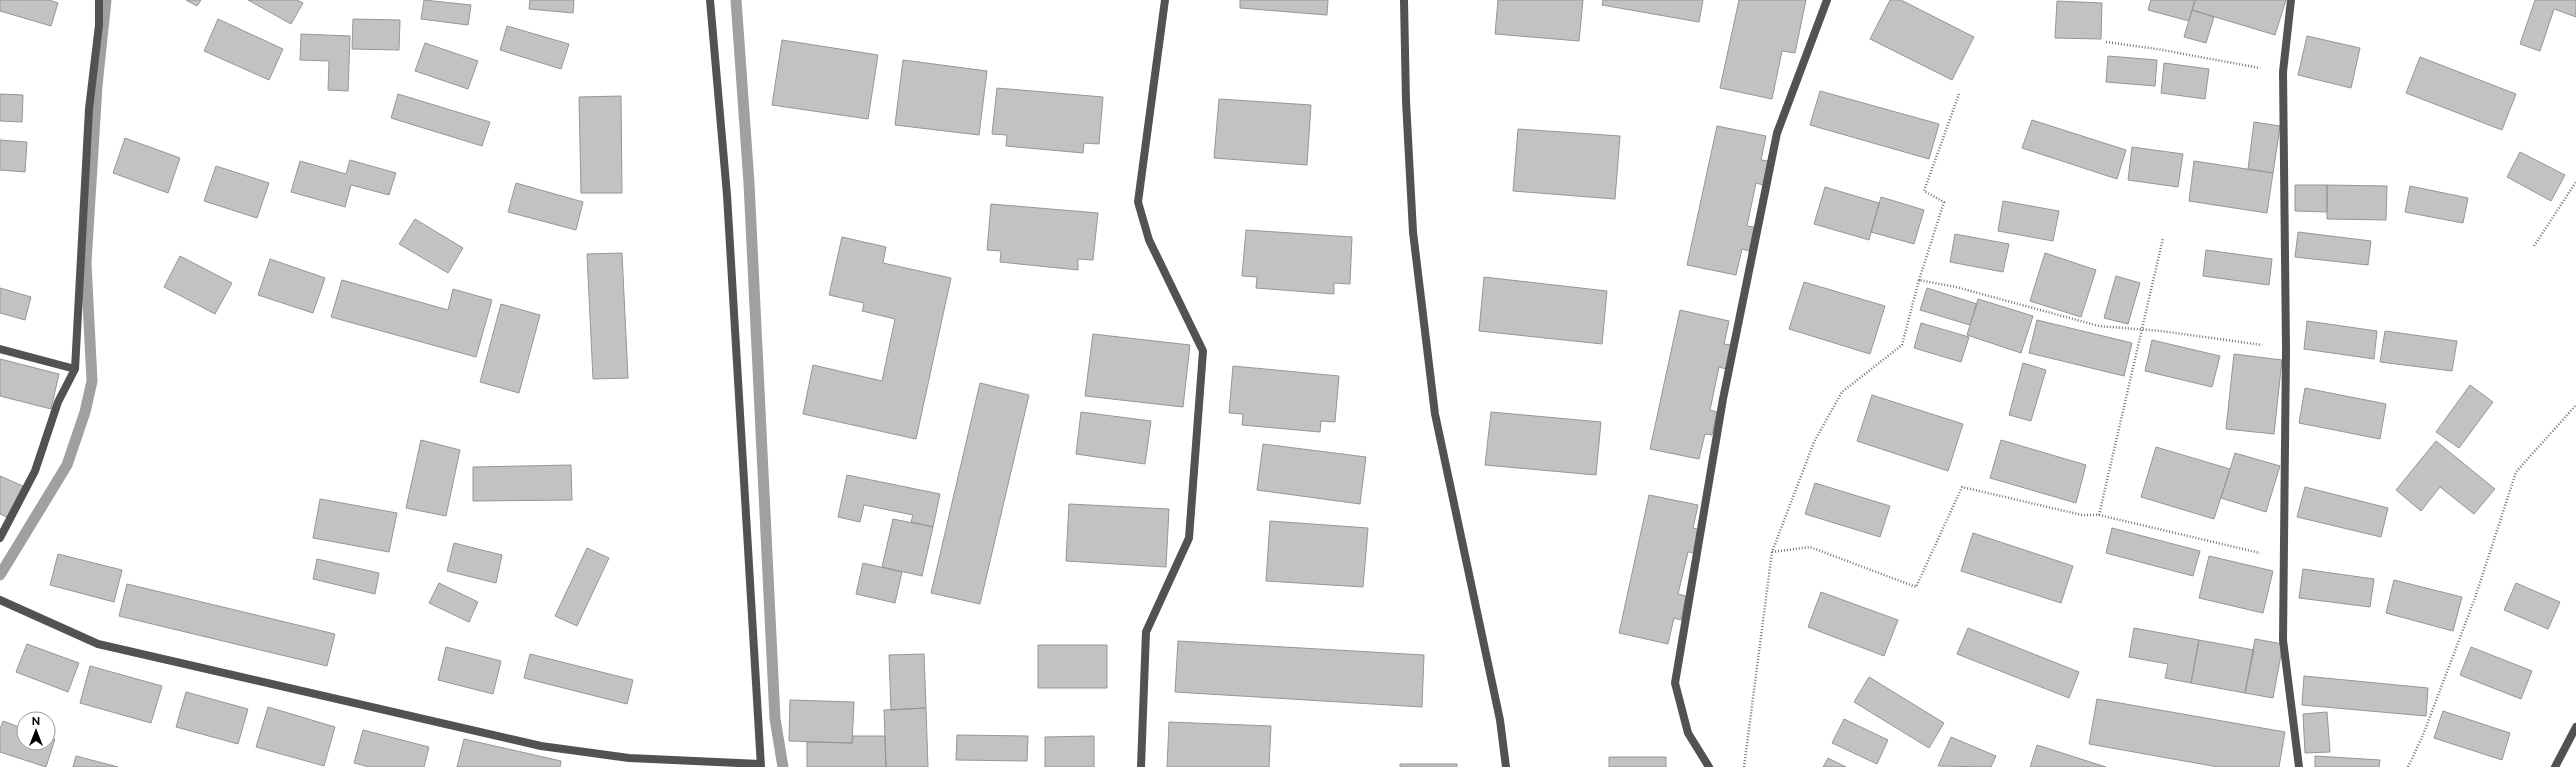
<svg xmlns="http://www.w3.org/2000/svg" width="2576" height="767" viewBox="0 0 2576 767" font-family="Raleway,sans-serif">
	<rect width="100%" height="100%" fill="#fff"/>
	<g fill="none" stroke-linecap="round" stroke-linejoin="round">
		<path stroke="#a0a0a0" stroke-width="11" d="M736,0L749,183L775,719L783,767
			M0,575L67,465L85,412L92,381L86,263L97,86L106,0"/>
	</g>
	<path fill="#c2c2c2" stroke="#969696" d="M0,0H49L58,3L51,26L0,11Z
		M186,0H201L197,6Z
		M248,0H297L303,3L291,24Z
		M424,0L471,5L468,25L421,19Z
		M530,0H574L573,13L529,9Z
		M1240,0H1328L1327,15L1240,8Z
		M1498,0H1583L1579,41L1495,34Z
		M1603,0H1703L1699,22L1602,5Z
		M1739,0H1806L1795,53L1782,51L1772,99L1720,88Z
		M1890,0H1901L1974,37L1952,80L1870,39Z
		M2151,0H2195L2189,21L2148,10Z
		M2195,0H2286L2275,35L2192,10Z
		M2535,0H2576V17L2554,9L2540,51L2520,44Z
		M2057,1L2102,3L2101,39L2055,38Z
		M2192,10L2214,17L2206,43L2184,37Z
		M218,19L283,49L269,80L204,51Z
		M353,19L400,20L399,50L352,49Z
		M507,26L569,44L561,69L500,50Z
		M301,34L350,36L348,91L328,90L329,61L300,60Z
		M2307,36L2360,48L2351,88L2298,75Z
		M782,40L878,55L868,119L772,105Z
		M425,43L478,61L468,89L415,71Z
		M2108,56L2157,60L2155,86L2106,82Z
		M2420,57L2516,94L2502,130L2406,93Z
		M903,60L987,71L979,135L895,125Z
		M2164,63L2209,69L2205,99L2161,93Z
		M997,88L1103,97L1099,144L1084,143L1083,153L1006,146L1007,135L992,134Z
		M1820,91L1939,124L1929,159L1810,125Z
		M0,94L23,95L22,122L0,121Z
		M398,94L490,122L482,146L391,118Z
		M621,96L622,193H581L579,97Z
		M1219,99L1311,105L1307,165L1214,158Z
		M2032,120L2126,150L2117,179L2022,148Z
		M2254,122L2280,126L2273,173L2248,169Z
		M1717,126L1766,136L1761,160L1768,161L1763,185L1756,183L1747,226L1754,227L1749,251L1742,249L1736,275L1687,265Z
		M1518,129L1620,136L1615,199L1513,191Z
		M125,138L180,158L168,193L113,173Z
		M0,140L27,142L25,172L0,170Z
		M2132,147L2183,154L2178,187L2128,180Z
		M2520,152L2565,175L2551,201L2507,177Z
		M350,160L396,173L389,195L351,185L345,207L291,192L300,161L346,174Z
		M2194,161L2273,173L2267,213L2189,201Z
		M216,166L269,183L257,218L204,201Z
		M516,183L583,202L576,230L508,212Z
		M2295,185H2327V212L2295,211Z
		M2327,185L2387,186L2386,220L2327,219Z
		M2410,186L2468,198L2463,223L2405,212Z
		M1825,187L1879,203L1869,240L1814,224Z
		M1881,197L1924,210L1914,244L1871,232Z
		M2003,201L2059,211L2053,241L1998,231Z
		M991,204L1098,213L1093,260L1078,259V270L1000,262L1001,251L987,250Z
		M415,219L463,248L448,273L399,244Z
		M1246,230L1352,237L1350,284L1334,283V294L1256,288L1257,277L1242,276Z
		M2298,232L2371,241L2368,265L2295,257Z
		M1955,234L2009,244L2003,272L1950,262Z
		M842,237L886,247L883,263L951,278L916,439L803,414L813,365L882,381L895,319L862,311L864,303L829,295Z
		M2206,250L2272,259L2269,285L2203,276Z
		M622,253L628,378L593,379L587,254Z
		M2045,253L2096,270L2081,317L2030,301Z
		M180,256L232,283L215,314L164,287Z
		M270,259L325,278L313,313L258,295Z
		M2116,276L2140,283L2128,324L2104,318Z
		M1484,277L1607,291L1602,344L1479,331Z
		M342,280L448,310L453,289L492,300L476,357L331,317Z
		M1804,282L1885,306L1870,354L1789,329Z
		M0,288L31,297L25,320L0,313Z
		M1927,288L1977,304L1970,325L1920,310Z
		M1978,299L2033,316L2021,353L1967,335Z
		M501,304L540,315L519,393L480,382Z
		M1680,310L1729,321L1724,344L1731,345L1726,369L1719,367L1710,410L1717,412L1712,435L1705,434L1699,459L1650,449Z
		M2037,320L2132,343L2124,376L2029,353Z
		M2307,321L2377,331L2374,359L2304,349Z
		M1921,323L1969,337L1961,362L1914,348Z
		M2385,331L2457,341L2452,371L2380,362Z
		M1093,334L1190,345L1183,407L1085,396Z
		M2152,340L2220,356L2212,387L2145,371Z
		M2234,354L2282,360L2274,434L2226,429Z
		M0,359L59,374L51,409L0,396Z
		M2023,363L2046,370L2031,421L2009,415Z
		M1233,366L1339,376L1335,422L1321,421L1320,432L1242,425L1243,414L1229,413Z
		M980,383L1029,395L980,604L931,593Z
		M2470,385L2493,402L2459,448L2436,432Z
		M2305,388L2386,404L2380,439L2299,423Z
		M1872,395L1963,424L1948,471L1857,441Z
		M1081,412L1151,421L1145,464L1076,454Z
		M1491,412L1601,422L1596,475L1485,465Z
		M421,440L460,450L446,516L406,508Z
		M2001,440L2086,465L2076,503L1990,478Z
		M2436,441L2495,489L2474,514L2440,487L2421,511L2396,490Z
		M1263,444L1366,457L1360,504L1257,490Z
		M2156,447L2230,469L2214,519L2141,497Z
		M2235,453L2280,466L2266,512L2221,498Z
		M571,465L572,500L473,501V467Z
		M847,475L940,494L933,527L911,522L913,515L864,505L860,522L838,517Z
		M0,476L23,486L9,518L0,514Z
		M1815,483L1890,506L1880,537L1805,514Z
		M2305,487L2388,508L2381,537L2297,517Z
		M1649,495L1698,505L1693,528L1700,530L1695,553L1688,552L1678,594L1686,596L1681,620L1674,618L1668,644L1619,633Z
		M320,499L397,513L389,552L313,538Z
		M1069,504L1169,509L1166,567L1066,561Z
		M893,519L933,527L922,576L882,567Z
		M1270,521L1368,528L1363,587L1266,581Z
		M2112,528L2200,551L2193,576L2106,553Z
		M1973,533L2073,566L2061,603L1961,571Z
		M454,543L502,555L496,583L447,571Z
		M587,548L609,558L577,626L555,616Z
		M58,554L122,570L114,602L50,585Z
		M2209,556L2273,571L2263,613L2199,598Z
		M317,559L379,573L375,594L313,579Z
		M863,563L902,572L895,603L856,594Z
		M2303,569L2374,579L2370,607L2299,598Z
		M2394,580L2462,597L2453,631L2386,613Z
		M439,583L478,602L469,622L429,603Z
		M2516,583L2560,602L2548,629L2504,610Z
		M127,584L335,634L327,666L119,616Z
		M1821,592L1898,620L1884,656L1808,627Z
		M1968,628L2079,672L2069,698L1957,654Z
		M2134,628L2199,640L2191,683L2165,678L2168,664L2129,657Z
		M2255,639L2283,644L2273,698L2245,693Z
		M2199,640L2254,650L2245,693L2191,683Z
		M1178,641L1424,655L1422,707L1175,692Z
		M27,644L79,663L68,692L16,672Z
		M1038,645H1107V688H1038Z
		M446,647L501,661L493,694L438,680Z
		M2471,647L2532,671L2521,699L2460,675Z
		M530,654L633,680L627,704L524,678Z
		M924,654L926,708L891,710L889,655Z
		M90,666L162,686L151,723L80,703Z
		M2304,676L2428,688L2426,716L2302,705Z
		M1869,677L1944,723L1929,748L1854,702Z
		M186,692L248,709L238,744L176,727Z
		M2097,699L2285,732L2279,767H2218L2089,744Z
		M790,700L854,702L852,743L789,741Z
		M268,707L335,727L324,766L256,747Z
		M926,708L928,767H886L884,710Z
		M2443,711L2510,733L2502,760L2434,738Z
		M2327,712L2330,752L2305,753L2303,714Z
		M1844,719L1888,740L1877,764L1832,743Z
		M3,721L24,729V743H48V737L55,739L46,767L0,752V729Z
		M1169,722L1271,726L1269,767H1167Z
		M363,730L429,747L424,767H369L354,763Z
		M957,735L1028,736L1027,761L956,760Z
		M853,736H885L886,767H807V742L852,743Z
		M1094,736V767H1045V737Z
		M1951,737L1996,756L1991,767L1938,766Z
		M464,739L561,761L560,767H457Z
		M2037,745L2106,767H2030Z
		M76,756L118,767H73Z
		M2315,756L2380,760L2379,767H2315Z
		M1609,757H1666V767H1609Z
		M1828,758L1846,767H1823Z
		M1400,764H1457V767H1400Z"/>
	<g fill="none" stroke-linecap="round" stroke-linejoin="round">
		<path stroke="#747474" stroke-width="2.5" stroke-dasharray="1 2" stroke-linecap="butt" d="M2106,42L2157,49L2260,68
			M2534,246L2576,182
			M1919,280L1944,202L1924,191L1959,94
			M2099,515L2163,238
			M1772,552L1810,547L1916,587L1962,487L2082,515H2099L2260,553
			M1744,767L1772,552L1814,442L1842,392L1902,345L1919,280L1956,287L2099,326L2161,331L2262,345
			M2408,767L2423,735L2475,598L2516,472L2576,405"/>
		<path stroke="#525252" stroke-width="8" d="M2291,0L2283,72L2286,348L2283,640L2299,767
			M0,349L75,369
			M0,538L35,471L58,402L75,369L89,109L99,25V0
			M0,600L98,644L541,746L629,758L760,764
			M1141,767L1146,632L1189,538L1203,351L1149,240L1138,202L1165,0
			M1709,767L1688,733L1675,683L1723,399L1777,133L1827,0
			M2555,767L2576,727"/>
		<path stroke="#525252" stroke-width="8" d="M710,0L727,195L761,767
			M1404,0L1406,101L1413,232L1435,414L1500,720L1506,767"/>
	</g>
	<g transform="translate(36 731)"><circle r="19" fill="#ffffff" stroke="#999999"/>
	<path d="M0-3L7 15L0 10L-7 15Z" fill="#000000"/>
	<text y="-6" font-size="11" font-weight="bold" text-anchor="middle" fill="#000000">N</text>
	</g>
</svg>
